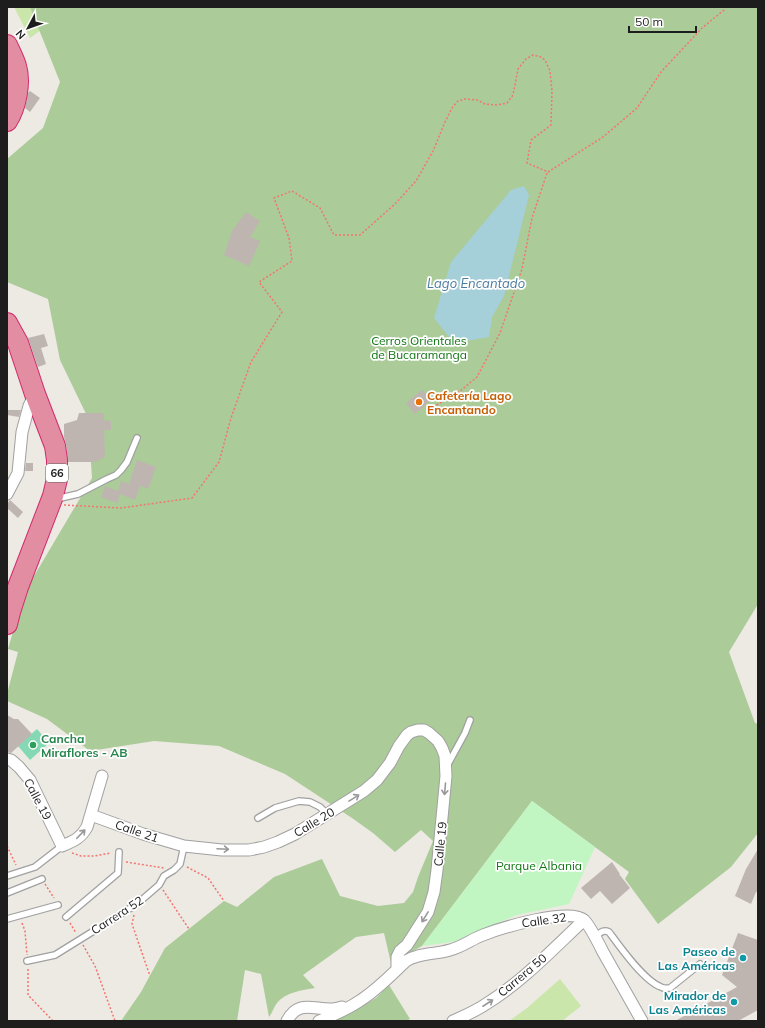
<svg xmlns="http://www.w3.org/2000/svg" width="765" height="1028" viewBox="0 0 765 1028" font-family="Mulish,sans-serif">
	<rect width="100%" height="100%" fill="#ede9e3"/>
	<path fill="#cbe6aa" d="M14,7H73L30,38Z
		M560,979L581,1006L562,1021H509L527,1008Z"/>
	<path fill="#abcb99" d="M30,7H758V604L729,652L755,723L758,724V833L731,867L658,924L625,879L629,872L532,801L422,946L391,963L384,933L356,937L303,975L315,988C302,990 286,992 277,1003C274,1007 272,1013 269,1017L261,974L245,970L237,1021H121L141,992L165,948L224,901L237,907L274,877L322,859L340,896L378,906L404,903L413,892L418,877L433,841L421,830L395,852L373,833L352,818L285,774L219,746L154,741L90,751L47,719L7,701V694L18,652L8,649L24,593L92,478L88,418L60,360L48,299L7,282V159L43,128L60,82Z
		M389,985L410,1019L406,1021H334L359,1008L376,998Z"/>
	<path fill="#c1f6c2" d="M532,801L595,847L569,904L517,915L453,942L422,946Z"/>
	<path fill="#84d9b4" d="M37,729L49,743L30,760L18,746Z"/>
	<path fill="#a5d0d9" d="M524,186L529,195L504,296L492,317L489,337L454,343L434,318L451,262L511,190Z"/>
	<path fill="#beb5b0" d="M30,91L40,98L30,112L25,108L28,93Z
		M246,212L260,221L250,237L260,241L249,266L224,255L232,231Z
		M44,334L48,346L41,348L46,364L38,367L28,338Z
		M422,390L431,400L415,414L406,403Z
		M7,410H21L19,417L7,415Z
		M79,413H103L104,420L111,421V430H104L105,457L95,462H68L66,444L64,437V424L77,420Z
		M137,460L156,467L148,489L140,486L135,500L120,494L117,503L101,497L105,486L118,491L121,481L129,484Z
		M26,463H33V471H25Z
		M10,500L23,512L18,518L7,508V504Z
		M7,715L14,719H18L32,734L11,753L7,752Z
		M758,849V892H756L751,904L735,896L746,869Z
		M612,862L620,874H619L630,888L612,904L600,891L591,899L581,888Z
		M738,933L758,940V1010L738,1021H675L737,987L722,975Z"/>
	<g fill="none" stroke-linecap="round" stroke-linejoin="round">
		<g stroke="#a1a1a1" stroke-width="8">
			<path id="lane" d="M56,499L78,494L107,479L116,475L121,470L127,462L137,438
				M448,764L465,733L470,720
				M258,818L275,808L299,801L310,802L320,807L327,814
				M7,876L35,867L62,846
				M7,893L42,879
				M66,917L118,873L119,852
				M7,919L58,905
				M595,937C600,933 603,929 609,932C620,947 644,981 661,987C664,989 667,988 670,988L700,964
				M27,961L55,955L137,904L159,885L164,876L174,870L180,864L184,846"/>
		</g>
		<g stroke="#a1a1a1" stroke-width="13">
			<path id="street" d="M7,494L18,473L22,432L29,406L35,394
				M7,759L11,760L19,767L30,780L62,846C74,841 81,838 87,827L102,776
				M91,815L143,834L184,846L222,850H249L264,847L278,842L295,834L364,791L377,780L390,763L399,746L407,735L411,732L418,730H424L429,733L438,741L442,748L445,756L446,776L437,870L434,892L428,912L407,945L400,951L397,957V969
				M287,1021C298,999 314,1010 332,1009C335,1009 339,1008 342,1007
				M319,1021C334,1015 348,1009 361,1000C378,989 392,974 406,961C421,952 434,955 450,950C462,947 472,939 483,935C501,928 570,907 584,920C590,926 599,944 603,952C616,975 629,998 642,1021
				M453,1021C464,1016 476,1011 486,1004C522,982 553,949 584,920"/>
		</g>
		<g stroke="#cf2c6d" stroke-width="22">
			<path id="highway" d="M7,45C10,52 14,59 16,66C21,82 16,107 7,121
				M7,323L18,343L35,394L55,446L57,460V479L53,496L18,587L10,612L7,624"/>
		</g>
		<path stroke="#f3756e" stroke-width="1.5" stroke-dasharray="2 2" stroke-linecap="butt" d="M433,407L459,392L477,377L500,333L522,269L532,218L547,173
			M64,505L121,508L192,498L219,462L231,418L251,362L282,312L259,282L292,261L289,238L274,198L292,191L320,208L334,235H360L395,204L416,181L433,151L445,122L452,108L458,101L465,99L477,100L485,104L497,105L507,103L513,95L518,69L526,59L533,55L541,57L545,60L550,71L552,91L551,125L531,140L527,163L548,172L603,137L637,108L661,72L702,28L724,10L725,7
			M7,846L16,865
			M72,853L81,856H94L111,853
			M126,862L164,868
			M187,867L208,878L224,901
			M45,884L54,898
			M163,890L189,929
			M134,915L132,924L150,976
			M22,923L25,931L27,955
			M70,923L76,933
			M83,945L95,966L115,1021
			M28,969V995L53,1021"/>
		<use href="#lane" stroke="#fff" stroke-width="5.5"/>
		<use href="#street" stroke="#fff" stroke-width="11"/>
		<use href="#highway" stroke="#e28da2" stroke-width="20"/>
	</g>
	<defs><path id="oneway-shaft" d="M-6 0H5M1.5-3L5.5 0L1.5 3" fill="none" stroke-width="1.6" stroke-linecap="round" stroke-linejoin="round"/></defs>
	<g stroke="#999">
		<use href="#oneway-shaft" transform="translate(445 789) rotate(95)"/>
		<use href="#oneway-shaft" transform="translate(354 798) rotate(-32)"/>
		<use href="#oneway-shaft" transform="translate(81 834) rotate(-46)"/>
		<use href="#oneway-shaft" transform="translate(223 849) rotate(3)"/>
		<use href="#oneway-shaft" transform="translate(425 917) rotate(122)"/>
		<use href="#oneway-shaft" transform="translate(488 1003) rotate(-33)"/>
	</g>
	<circle fill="#e8710a" stroke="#fff" stroke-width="1.5" cx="419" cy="402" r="4"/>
	<circle fill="#2e9e5b" stroke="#fff" stroke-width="1.5" cx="33" cy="745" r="4"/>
	<g fill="#0f9aa8" stroke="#fff" stroke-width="1.5">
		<circle cx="743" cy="958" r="4"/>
		<circle cx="734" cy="1002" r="4"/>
	</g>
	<g text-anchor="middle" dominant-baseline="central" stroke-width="3.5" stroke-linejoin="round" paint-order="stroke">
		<rect fill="#fff" stroke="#616161" stroke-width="1" x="46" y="464" width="22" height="18" rx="3"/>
		<g font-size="11" font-weight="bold" fill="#1d1d1d">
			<text x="57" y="473">66</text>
		</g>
		<g font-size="12" fill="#107513" stroke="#fff">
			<text x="419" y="340">Cerros Orientales<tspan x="419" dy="14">de Bucaramanga</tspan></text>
			<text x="539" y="865">Parque Albania</text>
		</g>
		<g font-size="12" font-weight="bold" fill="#c56008" stroke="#fff" text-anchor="start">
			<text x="427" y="395">Cafetería Lago<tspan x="427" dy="14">Encantando</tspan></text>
		</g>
		<g font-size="12" font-weight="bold" fill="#27864d" stroke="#fff" text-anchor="start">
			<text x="41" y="738">Cancha<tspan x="41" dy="14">Miraflores - AB</tspan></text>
		</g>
		<g font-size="12" fill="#1d1d1d" stroke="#fff">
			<text transform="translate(38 799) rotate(62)">Calle 19</text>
			<text transform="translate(314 822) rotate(-31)">Calle 20</text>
			<text transform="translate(137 831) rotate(19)">Calle 21</text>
			<text transform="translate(440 844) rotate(-84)">Calle 19</text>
			<text transform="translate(117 915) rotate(-33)">Carrera 52</text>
			<text transform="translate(544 920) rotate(-8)">Calle 32</text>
			<text transform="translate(522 975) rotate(-40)">Carrera 50</text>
		</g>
		<g font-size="12" font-weight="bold" fill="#0d838f" stroke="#fff" text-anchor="end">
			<text x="735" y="951">Paseo de<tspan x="735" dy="14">Las Américas</tspan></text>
			<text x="726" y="995">Mirador de<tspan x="726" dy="14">Las Américas</tspan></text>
		</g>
		<g font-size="13" font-style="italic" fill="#4b7aa0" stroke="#fff">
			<text x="476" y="283">Lago Encantado</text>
		</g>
	</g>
	<rect width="765" height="1028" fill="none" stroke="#1d1d1d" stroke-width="16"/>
	<g transform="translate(28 28) rotate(229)" stroke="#ffffff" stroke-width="3" paint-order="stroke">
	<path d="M0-3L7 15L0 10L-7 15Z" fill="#1d1d1d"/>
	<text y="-6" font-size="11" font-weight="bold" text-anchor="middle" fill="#1d1d1d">N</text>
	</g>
	<path d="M629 26v6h67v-6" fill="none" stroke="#1d1d1d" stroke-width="2"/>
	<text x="635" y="26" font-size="12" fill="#1d1d1d" stroke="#ffffff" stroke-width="3" paint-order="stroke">50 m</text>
</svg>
